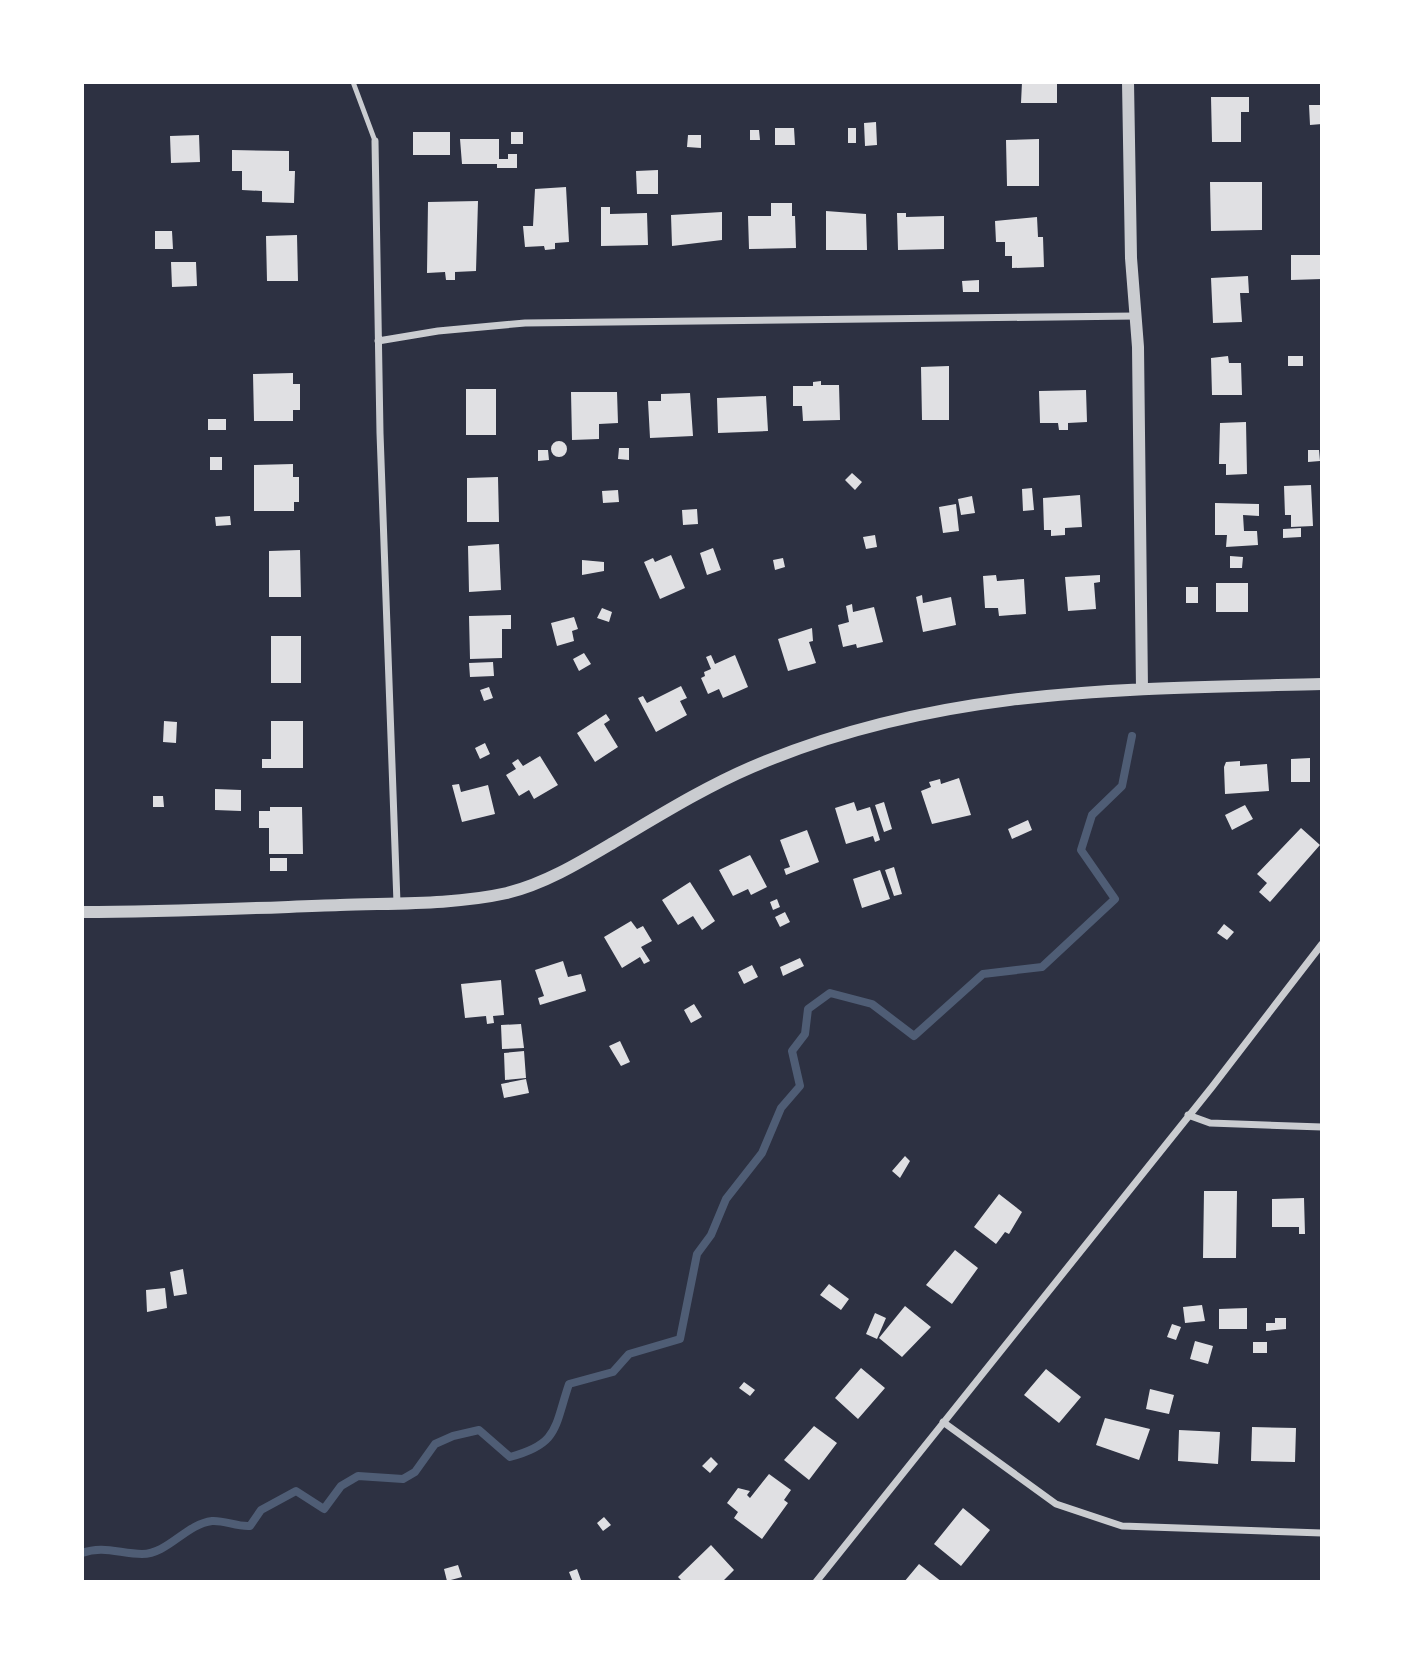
<svg xmlns="http://www.w3.org/2000/svg" width="1404" height="1664" viewBox="0 0 1404 1664" font-family="'Noto Sans',sans-serif">
	<rect width="100%" height="100%" fill="#2d3142"/>
	<g fill="none" stroke-linecap="round" stroke-linejoin="round">
		<path stroke="#4f5d75" stroke-width="8" d="M82,1553C103,1545 121,1554 142,1554C168,1554 186,1524 212,1521C224,1520 237,1527 250,1526L261,1510L296,1491L324,1509L341,1486L358,1476L403,1479L415,1472L435,1444L453,1436L479,1430L510,1457C559,1444 554,1428 569,1384L613,1372L629,1354L680,1339L697,1254L711,1235L726,1199L762,1153L781,1108L800,1086L792,1051L805,1034L808,1009L830,993L872,1004L914,1036L983,974L1042,967L1115,899L1081,850L1092,815L1122,786L1132,736"/>
	</g>
	<path fill="#e0e0e3" d="M1022,82H1057V103H1021Z
		M1211,97H1249V112H1241V142H1212Z
		M1309,105H1322V124L1310,125Z
		M876,122L877,145L865,146L864,123Z
		M775,128H794L795,145H775Z
		M848,128H856V143H848Z
		M750,130H759L760,140H750Z
		M413,132H450V155H413Z
		M511,132H523V144H511Z
		M199,135L200,162L171,163L170,136Z
		M688,135H701V148L687,147Z
		M460,139H499V159H508V154H517V168H497V164H462Z
		M1039,139V186H1007L1006,140Z
		M232,150L289,151V171H295L294,203L262,202V191L242,190V171H232Z
		M658,170V194H637L636,171Z
		M1210,182H1262V230L1211,231Z
		M566,187L569,242L555,243V249L545,250L544,246L525,247L523,226H533L535,189Z
		M478,201L476,271L455,272V280H446L445,272L427,273L428,202Z
		M771,203H792V216H795L796,248L749,249L748,216H771Z
		M601,207H610V214L647,213L648,245L601,246Z
		M826,211L866,214L867,250H826Z
		M722,212V240L672,246L671,215Z
		M897,213H906V217L944,216V249L898,250Z
		M1037,217L1038,237H1043L1044,267L1012,268V256H1005V242H996L995,221Z
		M155,231H172L173,249H155Z
		M297,235L298,281H267L266,236Z
		M1291,255H1322V279L1291,280Z
		M171,262H196L197,286L172,287Z
		M1248,276L1249,293H1240L1242,322L1213,323L1211,278Z
		M979,280V292H963L962,281Z
		M1228,356L1229,363H1241L1242,395H1212L1211,358Z
		M1288,356H1303V366H1288Z
		M949,366V420H922L921,367Z
		M293,373V384H300V410H293V421H254L253,374Z
		M821,381V385H839L840,420L803,421L802,406H793V386H813V382Z
		M466,389H496V435H466Z
		M1086,390L1087,422L1068,423V430H1059L1058,423H1040L1039,391Z
		M571,392H617L618,423L599,424V439L572,440Z
		M690,393L693,436L650,438L648,401H661V394Z
		M766,396L768,431L718,433L717,398Z
		M208,419H226V430H208Z
		M1246,422L1247,474L1226,475V464H1219L1220,423Z
		M551 449a8 8 0 1 1 16 0a8 8 0 1 1-16 0Z
		M619,448H629V460L618,459Z
		M538,450H548L549,460L538,461Z
		M1308,450H1319L1320,461L1308,462Z
		M210,457H222V470H210Z
		M293,464V477H299V502H294V511H254V465Z
		M852,473L862,482L855,490L845,480Z
		M498,477L499,522H467V478Z
		M1311,485L1313,526L1291,527V515H1285L1284,486Z
		M1032,488L1034,510L1023,511L1022,489Z
		M618,490L619,502L603,503L602,491Z
		M1080,495L1082,527L1065,528V535L1051,536V530H1044L1043,498Z
		M972,496L975,513L961,515L958,499Z
		M1215,503L1259,504V516L1243,515L1244,531H1257L1258,545L1226,547L1227,535H1215Z
		M956,504L959,531L943,533L939,507Z
		M697,509L698,524L683,525L682,510Z
		M230,516L231,525L216,526L215,517Z
		M1301,528V537L1283,538V529Z
		M875,535L877,547L866,549L863,537Z
		M499,544L501,590L469,592L468,546Z
		M713,548L721,570L707,575L700,553Z
		M300,550L301,597H269V551Z
		M671,555L685,588L660,599L644,562L653,558L655,562Z
		M1230,556L1243,557L1242,568H1230Z
		M783,558L785,567L775,570L773,560Z
		M582,560L604,562V571L582,575Z
		M996,575L997,581L1024,579L1026,614L999,616L998,608H985L983,576Z
		M1100,575V582L1094,583L1096,609L1068,611L1065,577Z
		M1216,583H1248V612H1216Z
		M1186,587H1198V603H1186Z
		M922,595L923,603L951,597L956,625L923,632L916,597Z
		M852,604L853,612L874,607L883,642L857,648L856,644L843,647L838,625L849,622L846,606Z
		M602,608L612,612L609,622L597,618Z
		M511,615V629H502V658L470,659L469,616Z
		M574,617L578,629L572,631L574,641L557,646L551,623Z
		M812,628L813,641L809,642L816,663L788,671L778,639Z
		M271,636H301V683H271Z
		M584,653L591,664L579,671L573,659Z
		M711,655L715,664L735,655L748,687L723,698L719,689L708,694L701,678L705,676L704,672L711,669L706,657Z
		M493,662L494,676L470,677L469,663Z
		M681,686L687,698L680,701L687,715L656,732L638,698L643,696L647,703Z
		M489,687L493,698L484,701L480,690Z
		M606,714L610,720L604,724L618,747L595,762L577,733Z
		M164,721L177,722L176,743L163,742Z
		M271,721H303V768H262V759H271Z
		M485,743L490,754L480,759L475,748Z
		M540,756L558,785L534,799L529,790L519,796L506,775L516,769L512,763L518,759L523,766Z
		M1310,758V782H1291V759Z
		M1240,761V766L1267,764L1269,791L1225,794L1224,767L1226,762Z
		M959,778L971,815L932,824L921,791L931,787L929,782L940,779L941,784Z
		M459,784L461,792L488,785L495,814L462,822L452,785Z
		M215,789L241,790V811L215,810Z
		M153,796H163L164,807H153Z
		M854,802L857,811L870,807L880,840L875,842L873,836L846,844L835,808Z
		M884,802L892,829L884,832L875,805Z
		M1245,805L1253,819L1232,830L1225,815Z
		M270,807H302L303,854H269V828H259V811H270Z
		M1028,820L1032,830L1012,839L1008,829Z
		M1301,828L1320,845L1270,902L1259,892L1267,883L1257,874Z
		M807,830L819,862L786,875L784,869L790,867L780,840Z
		M750,855L767,887L751,895L748,889L733,896L719,870Z
		M270,858H287V871H270Z
		M894,867L902,894L894,896L885,870Z
		M880,870L890,899L862,908L853,879Z
		M690,882L715,921L702,930L693,916L678,925L662,900Z
		M777,899L780,907L773,910L770,902Z
		M785,912L790,922L780,927L775,917Z
		M631,921L637,929L643,926L652,941L641,947L650,961L644,964L640,957L622,968L604,937Z
		M1224,924L1234,932L1227,940L1217,933Z
		M800,958L804,966L783,976L780,967Z
		M563,961L568,977L581,974L586,991L540,1005L538,998L544,996L535,970Z
		M752,965L758,977L744,984L738,972Z
		M501,980L504,1015L493,1016L494,1023L487,1024L486,1016L465,1018L461,984Z
		M694,1004L702,1017L691,1023L684,1010Z
		M521,1024L524,1048L502,1049L501,1025Z
		M620,1041L630,1062L621,1066L609,1046Z
		M524,1051L526,1078L505,1080L504,1053Z
		M526,1079L529,1093L504,1098L501,1084Z
		M905,1156L910,1161L900,1178L892,1171Z
		M1204,1191H1237L1236,1258H1203Z
		M999,1194L1022,1212L1009,1234L1005,1232L996,1244L974,1227Z
		M1304,1198L1305,1234H1299V1227H1272V1199Z
		M955,1250L978,1268L952,1304L926,1285Z
		M183,1269L187,1294L174,1296L170,1272Z
		M829,1284L849,1299L841,1310L820,1295Z
		M165,1288L167,1308L147,1312L146,1290Z
		M1202,1305L1205,1321L1185,1323L1183,1307Z
		M905,1306L931,1327L902,1357L879,1338Z
		M1247,1308V1329H1219V1309Z
		M875,1313L886,1318L877,1339L866,1334Z
		M1275,1318H1286V1329L1266,1331V1323H1275Z
		M1172,1324L1181,1327L1176,1340L1167,1337Z
		M1195,1341L1213,1346L1208,1364L1190,1359Z
		M1253,1342H1267V1353H1253Z
		M861,1368L885,1388L858,1419L835,1398Z
		M1046,1369L1081,1397L1059,1423L1024,1395Z
		M744,1382L755,1390L750,1396L739,1388Z
		M1150,1389L1174,1395L1169,1414L1146,1409Z
		M1105,1418L1150,1429L1139,1460L1096,1445Z
		M814,1426L837,1443L809,1480L784,1460Z
		M1252,1427L1296,1428L1295,1462L1251,1461Z
		M1179,1430L1220,1432L1218,1464L1178,1461Z
		M711,1457L718,1464L710,1473L702,1466Z
		M769,1474L791,1490L784,1500L788,1503L762,1539L734,1518L738,1512L727,1503L738,1488L750,1491L747,1495L750,1498Z
		M963,1508L990,1530L961,1566L934,1544Z
		M604,1517L611,1525L603,1531L597,1523Z
		M711,1545L734,1570L722,1582H683L678,1577Z
		M919,1564L942,1582H904Z
		M458,1565L462,1577L447,1581L444,1569Z
		M577,1569L581,1580L573,1582L569,1572Z"/>
	<g fill="none" stroke-linecap="round" stroke-linejoin="round">
		<path stroke="#caccd0" stroke-width="5" d="M353,82L375,141"/>
		<path stroke="#caccd0" stroke-width="7" d="M375,141L380,433L397,903
			M378,341L438,331L525,323L1136,316
			M1188,1115L1210,1123L1322,1127
			M943,1422L1056,1504L1122,1526L1322,1533
			M816,1582L1212,1087L1322,944"/>
		<path stroke="#caccd0" stroke-width="12" d="M1128,82L1131,258L1138,347L1142,689
			M82,912C168,912 254,908 340,905C395,903 453,905 507,893C544,884 579,863 611,844C657,817 703,788 752,767C938,687 1124,689 1322,684"/>
	</g>
	<rect width="1404" height="1664" fill="none" stroke="#ffffff" stroke-width="168"/>
</svg>
